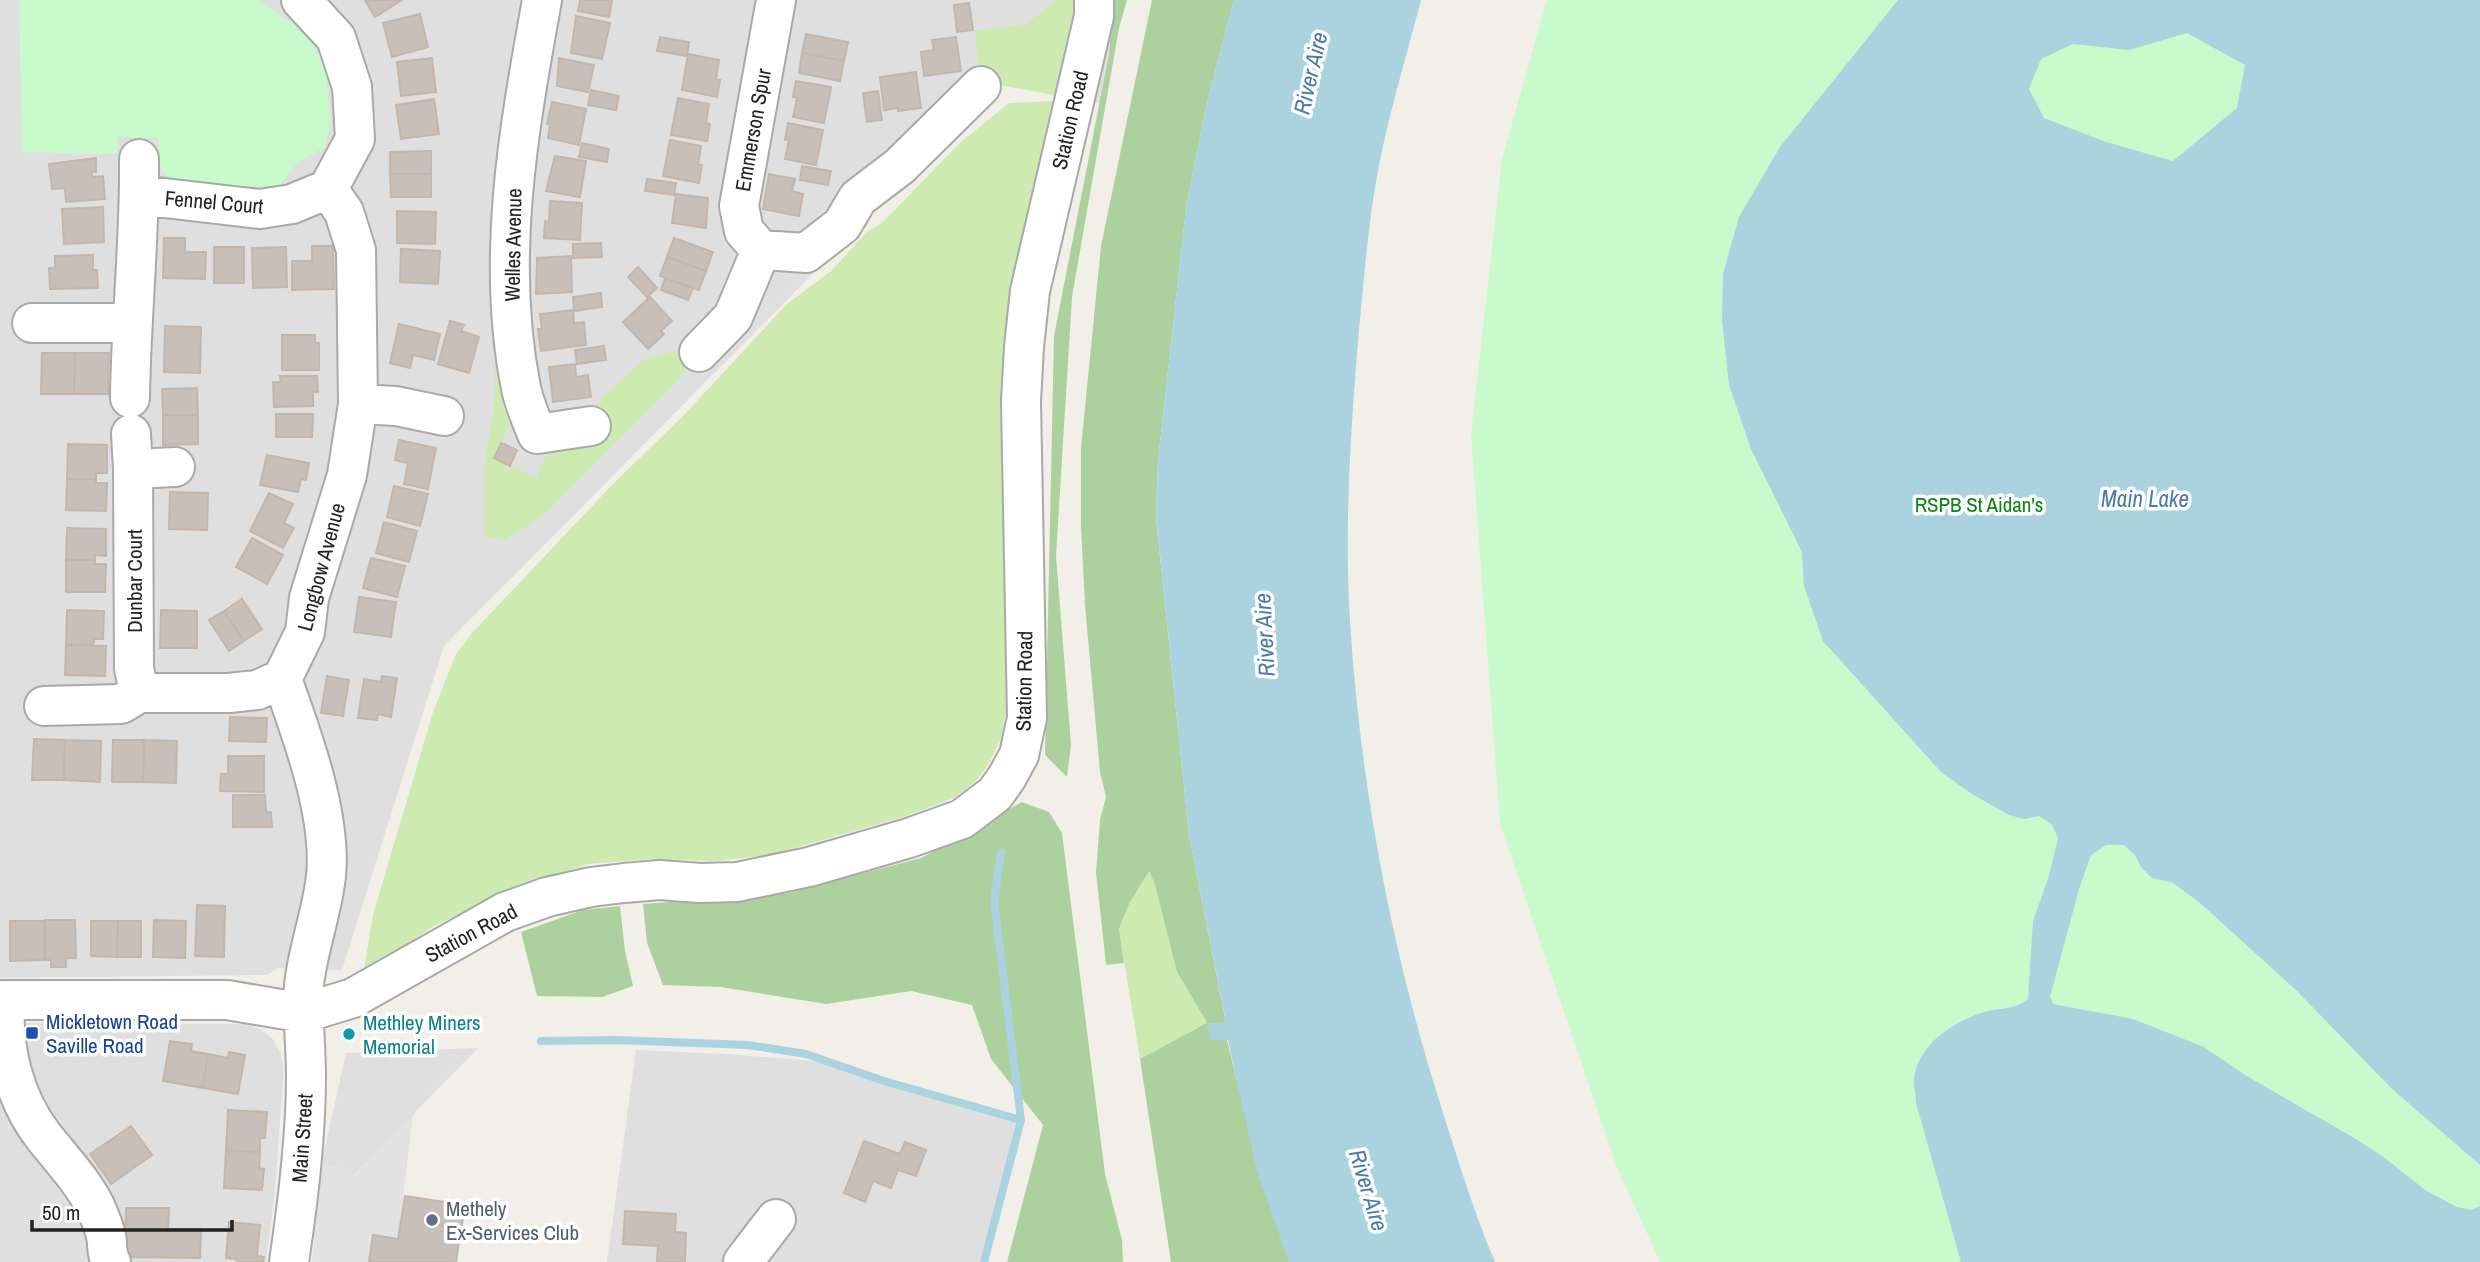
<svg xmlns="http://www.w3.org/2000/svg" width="2480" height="1262" viewBox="0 0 2480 1262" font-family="'Archivo Narrow',sans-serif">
	<rect width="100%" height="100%" fill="#f2efe9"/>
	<path fill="#e0dfdf" d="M0,0H1113L1109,54L1100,103L1000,85L444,646L342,970L278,968L267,975L0,978Z
		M0,1023L245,1024L260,1029L273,1039L281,1054L284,1070L274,1200L266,1262H0Z
		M478,1048L350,1179L340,1168L321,1165L346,1053Z
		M636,1050L726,1054L814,1061L1021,1120L984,1262H607Z"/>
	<path fill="#cdebb0" d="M1055,0H1076L1070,37L1055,95L1000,85L997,71L984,70L978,63L975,31L1027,24Z
		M1054,101L1010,321L1006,373V712L1001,739L989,763L977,780L954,798L906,816L770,855L715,861L649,859L588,864L519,886L432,927L363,975L373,915L433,712L456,654L472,633L613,484L683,416L787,304L831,271L867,232L882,223L961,142L1009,103Z
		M685,349L699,359L545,514L505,540L484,536V470L494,407L495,353L509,423L494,458L537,478L544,458L550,452L603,440L596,404L644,359Z
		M1148,870L1155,885L1177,972L1207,1024L1140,1059L1119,930L1130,902Z"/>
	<path fill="#add19e" d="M1113,0H1127L1119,28L1072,297L1056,556L1071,745L1067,777L1045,755L1054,336L1109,54Z
		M1152,0H1234L1207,102L1186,208L1158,461L1156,518L1189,835L1226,1023L1207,1024L1227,1040L1239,1089L1289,1262H1171L1140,1059L1207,1023L1177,972L1155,885L1149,871L1130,902L1119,929L1124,963L1106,965L1096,872L1100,820L1106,797L1100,772L1085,605L1081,526V448L1101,246Z
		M1022,802L1049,812L1062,833L1105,1174L1122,1240L1123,1262H1007L1043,1125L991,1059L972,1005L911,991L826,1004L721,987L663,985L647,943L643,904L789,893L921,858Z
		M620,906L625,951L633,986L602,997L537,996L521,932L583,910Z"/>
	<path fill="#c8facc" d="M19,0H258L295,26L311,42L322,58L327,79L330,123L325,147L298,162L280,185L273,186H230L168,177L159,166L158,138L118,137L117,154L22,152Z
		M1547,0H2480V1262H1660L1617,1167L1500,824L1471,434L1502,159Z"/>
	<path fill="#e2e2e2" d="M413,1114L398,1239L373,1235L369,1262H312L321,1165L340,1168L351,1179Z"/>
	<path fill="#aad3df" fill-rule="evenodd" d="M1234,0H1421C1406,58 1388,116 1377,176C1368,226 1364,279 1359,330C1351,426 1344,524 1350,621C1360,782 1390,943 1438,1097C1456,1153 1472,1208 1495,1262H1289L1256,1168L1228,1040L1211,1041L1207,1024L1226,1022L1189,835L1156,517L1158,461L1186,208L1207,102Z
		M1898,0H2480V1165L2391,1088L2296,990L2199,902L2173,883L2152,878L2141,867L2135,855L2124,845H2106L2091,855L2079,889L2050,997L2053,1004L2133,1019L2204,1047L2245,1075L2356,1139L2385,1158L2425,1190L2457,1207L2471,1210L2480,1206V1262H1961L1916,1103C1916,1096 1914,1087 1914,1080C1917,1046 1951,1023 1981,1013C1998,1007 2014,1011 2028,999L2033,921L2048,879L2058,838L2052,825L2039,816L2025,819L2009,815L1972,794L1941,772L1823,641L1804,586L1802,552L1751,449L1729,385L1722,320L1723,274L1739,217L1780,147ZM2187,33L2245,65L2237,108L2173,161L2106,142L2044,118L2029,89L2041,59L2073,44L2129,50Z"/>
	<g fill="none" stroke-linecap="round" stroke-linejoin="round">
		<path stroke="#aad3df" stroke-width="8" d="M541,1041L616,1040L748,1045L806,1054L884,1081L1021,1120
			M984,1262L1021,1120L994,901L1001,853"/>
	</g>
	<path fill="#c7bfb8" stroke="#c4b6ab" stroke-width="2" d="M365,0H402L375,17Z
		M580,0H612L609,17L578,11Z
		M969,3L973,30L957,32L954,5Z
		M420,14L428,47L392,57L383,23Z
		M576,16L610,23L602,59L571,53Z
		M806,34L848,42L844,61L802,53Z
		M660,37L689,42L687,56L657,51Z
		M956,37L961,71L924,76L921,52L934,50L932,40Z
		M802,53L844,61L840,81L799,73Z
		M688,54L719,60L716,79L720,80L717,97L682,90Z
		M432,58L436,92L401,96L397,62Z
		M559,58L594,65L588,92L557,86Z
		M916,72L921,108L898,111V108L884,110L880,77Z
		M796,81L831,87L824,123L793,117L797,98L793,97Z
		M591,90L619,96L616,110L588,105Z
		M878,91L882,120L867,122L863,93Z
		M678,98L709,104L706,123L710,124L707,141L671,135Z
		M434,99L439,134L401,139L396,105Z
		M552,102L586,109L579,145L548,138L550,124H547Z
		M788,123L823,130L816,165L785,159L789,140H785Z
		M670,140L701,146L698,165H702L699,183L663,176Z
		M582,143L609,149L607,162L579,157Z
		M431,151V174H390V152Z
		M555,156L586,161L580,197L546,191Z
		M96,158V172H92V177L103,176L105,199L66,202L65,188L52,189L49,164Z
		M802,166L831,171L828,185L800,180Z
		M390,174H431V197H391Z
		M769,174L795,179L792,191L803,194L799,216L763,209Z
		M647,179L676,183L674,195L645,191Z
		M676,194L708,198L706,228L672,223Z
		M550,201L582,203L580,240L544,238L545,221L549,222Z
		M103,207L104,242L64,244L62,209Z
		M397,211L436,212L435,244L397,243Z
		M164,238H185V252H206L205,279L163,278Z
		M674,238L713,252L706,271L667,257Z
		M601,243L602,257L573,258V244Z
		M312,246H333L334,289L292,290V261H312Z
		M214,247H244V283H214Z
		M286,247L287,287L253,288L252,248Z
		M401,249L440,251L438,284L400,282Z
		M93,255V270H97L98,288L50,289L49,268H55V256Z
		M571,256L572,292L536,294L537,258Z
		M667,257L706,271L699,290L660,276Z
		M638,267L657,288L647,297L628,277Z
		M665,278L693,288L688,300L661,290Z
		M601,293L602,307L574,311L573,297Z
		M650,297L672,321L661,331L664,334L648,349L623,322Z
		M573,310L574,323L584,322L586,345L541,351L538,329H542L540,314Z
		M450,321L464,325L461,331L479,337L469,373L438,364Z
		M399,324L440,334L434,360L413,355L410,368L390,363Z
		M165,326L201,327L200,373L164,372Z
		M282,335H315V343H319V370H282Z
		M604,346L606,360L577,364L575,350Z
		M42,353H75L74,394H41Z
		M75,353H109L108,394H74Z
		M575,364L576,377L588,375L591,397L553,402L549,367Z
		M280,376H317L318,392H313V406L274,407L273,382H281Z
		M197,388L198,415H163L162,389Z
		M276,414H313L312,437H276Z
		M163,415H198V444L163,445Z
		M399,440L436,448L428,489L404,484L408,463L395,460Z
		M501,443L517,450L510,466L494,458Z
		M68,444L107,445V473H96V479H67Z
		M267,455L309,463L306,480L301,479L298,492L260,485Z
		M67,479H96V483H107L106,511L66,510Z
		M394,486L428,494L420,526L387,517Z
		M170,492L208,493L207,530L169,529Z
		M269,493L293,504L284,523L294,528L283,548L250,531Z
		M384,522L417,531L409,562L376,553Z
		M67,528L106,529V556L95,555V560H66Z
		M252,538L283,555L267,584L236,567Z
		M371,558L405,566L397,597L363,588Z
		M66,560H95V564H106L105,592H66Z
		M359,597L396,602L391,637L354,632Z
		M242,599L262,629L244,641L224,611Z
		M67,610L104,611L103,639H94L93,645H66Z
		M161,610L197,611V648H160Z
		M224,611L244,641L229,651L209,620Z
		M66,645L106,646L105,676L65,675Z
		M327,676L349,680L343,716L321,713Z
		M382,676L397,678L391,717L378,714L377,720L358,718L364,679L381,682Z
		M230,717L267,718L266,742L229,741Z
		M34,739L65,740L64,780H32Z
		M65,740L101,741L100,782L64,780Z
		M113,740H144L143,782H112Z
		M144,740L177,741L176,783L143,782Z
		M228,756H264V792L220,791L221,774H228Z
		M233,795H265L266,812H271L272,827H233Z
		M197,905L225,906L224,957L195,956Z
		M45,920H75L76,958H66V967H51V960H45Z
		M154,920L186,921L185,958L153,957Z
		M10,921H44V960L10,961Z
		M91,921H118L117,957L91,956Z
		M118,921H141V957H117Z
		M170,1041L192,1044L191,1051L208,1054L203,1088L163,1081Z
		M229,1052L245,1055L238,1094L203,1088L208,1054L228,1058Z
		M228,1110L267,1112L265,1138H260V1152L226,1150Z
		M131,1126L152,1155L111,1184L90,1154Z
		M864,1141L900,1154L905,1142L926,1150L916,1176L898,1170L891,1188L873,1181L865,1202L844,1193Z
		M226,1150L260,1152L259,1168L264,1169L262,1190L224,1188Z
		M405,1196L465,1205L456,1262H369L373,1235L398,1239Z
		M126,1208H169L168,1229H201L200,1258L125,1257Z
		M625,1211L676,1214L675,1232L686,1233L685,1262H657L658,1246L623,1244Z
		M229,1222L260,1225L257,1256L264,1257L263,1262H236L237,1259L226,1258Z"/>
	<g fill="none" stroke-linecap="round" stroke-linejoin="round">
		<g stroke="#a9a9a9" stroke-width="42">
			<path id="minor" d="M301,0L336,38L352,87L355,139L328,189
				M542,0C519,128 495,258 521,388C524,403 531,419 537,434L591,426
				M776,0L739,206L744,231L761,250L806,253L842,225L858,198L900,166L981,86
				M139,195L260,209L292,204L328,189
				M32,323H131
				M699,352L733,317L761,250
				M130,398C131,318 140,238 139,159
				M358,404L396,406L444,416
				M131,434L133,469L134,668L139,693
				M133,469L175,467
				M44,706L121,704L139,693H229L257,690L282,679
				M0,1000H227L304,1013L353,998L505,912L547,897L591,887L624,883L660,880L700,883L737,882L809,867L909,838L962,819L995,794L1007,777L1019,755L1027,718L1021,401L1024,347L1030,291L1094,16V0
				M5,1000C2,1048 14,1099 44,1137C62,1160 81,1179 95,1206C99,1215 104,1226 106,1236C108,1245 106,1254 111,1262
				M289,1262C298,1201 306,1138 306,1076C306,1046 302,1016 304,985C308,948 322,913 326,876C332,815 302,735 282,679L305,632L309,598L347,475L358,404L356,250L344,212L328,189
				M743,1262L776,1219"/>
		</g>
		<use href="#minor" stroke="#fff" stroke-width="38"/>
	</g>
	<rect fill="#1a4fb4" stroke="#fff" stroke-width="2.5" x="25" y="1026" width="14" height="14" rx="3.5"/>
	<circle fill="#0f9aa8" stroke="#fff" stroke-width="2.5" cx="349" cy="1034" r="7"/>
	<circle fill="#5c6f8a" stroke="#fff" stroke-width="2.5" cx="432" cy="1220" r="7"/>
	<g text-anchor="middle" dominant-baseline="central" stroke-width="7" stroke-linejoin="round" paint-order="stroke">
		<g font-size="21" fill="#222" stroke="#fff">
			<text transform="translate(1070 120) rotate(-77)">Station Road</text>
			<text transform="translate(753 130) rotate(-80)">Emmerson Spur</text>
			<text transform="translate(214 202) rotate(5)">Fennel Court</text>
			<text transform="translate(513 245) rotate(-89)">Welles Avenue</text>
			<text transform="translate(321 567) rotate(-75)">Longbow Avenue</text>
			<text transform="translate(134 581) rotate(-90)">Dunbar Court</text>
			<text transform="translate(1024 681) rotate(-89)">Station Road</text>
			<text transform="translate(471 933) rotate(-28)">Station Road</text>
			<text transform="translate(302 1138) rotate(-86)">Main Street</text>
		</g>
		<g font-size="21" fill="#0c8416" stroke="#fff">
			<text x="1979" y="504">RSPB St Aidan's</text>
		</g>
		<g font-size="21" fill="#164399" stroke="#fff" text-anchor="start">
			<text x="46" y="1021">Mickletown Road<tspan x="46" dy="24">Saville Road</tspan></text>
		</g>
		<g font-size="21" fill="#0d838f" stroke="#fff" text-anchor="start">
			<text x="363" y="1022">Methley Miners<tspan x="363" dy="24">Memorial</tspan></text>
		</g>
		<g font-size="21" fill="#4e5e75" stroke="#fff" text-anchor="start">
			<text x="446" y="1208">Methely<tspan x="446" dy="24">Ex-Services Club</tspan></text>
		</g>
		<g font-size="23" font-style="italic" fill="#4a7aab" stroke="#fff">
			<text transform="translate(1310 73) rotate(-77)">River Aire</text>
			<text x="2145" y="498">Main Lake</text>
			<text transform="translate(1264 635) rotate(-93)">River Aire</text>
			<text transform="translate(1369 1190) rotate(73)">River Aire</text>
		</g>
	</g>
	<path d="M32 1220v10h200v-10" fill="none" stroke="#222222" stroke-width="3.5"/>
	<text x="42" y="1220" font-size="21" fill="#222222" stroke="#ffffff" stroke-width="5" paint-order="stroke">50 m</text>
</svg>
